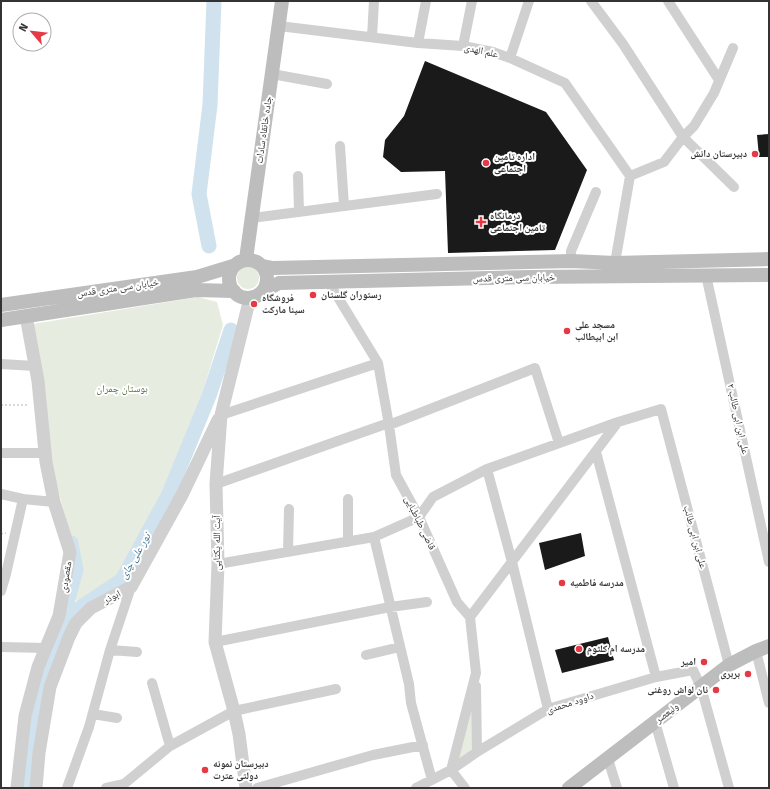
<svg xmlns="http://www.w3.org/2000/svg" width="770" height="789" viewBox="0 0 770 789" font-family="'Fira Sans','Noto Naskh Arabic',sans-serif">
	<rect width="100%" height="100%" fill="#fff"/>
	<path fill="#e6ecdf" d="M237 278a11 11 0 1 1 22 0a11 11 0 1 1-22 0Z
		M198,297L217,302L223,325L187,443L122,573L78,603L71,595L68,569L72,542L48,452L33,324Z
		M474,690L475,751L456,763Z"/>
	<g fill="none" stroke-linecap="round" stroke-linejoin="round">
		<path stroke="#cfe2ee" stroke-width="15" d="M209,246L199,194L210,105L214,1
			M64,613L76,570L71,543
			M27,788L32,718L61,630L77,610L122,580L168,496L209,396L231,330"/>
	</g>
	<path fill="#1a1a1a" d="M425,61L546,112L587,170L555,250L448,253L445,171L401,172L383,157L385,140L404,116Z
		M769,134V157H759L757,135Z
		M581,533L585,556L545,570L539,543Z
		M608,637L614,660L562,673L555,650Z"/>
	<g fill="none" stroke-linecap="round" stroke-linejoin="round">
		<path stroke="#cdcdcd" stroke-width="1.5" stroke-dasharray="2 2" stroke-linecap="butt" d="M1,405H29
			M1,534L6,533"/>
		<path stroke="#d0d0d0" stroke-width="10" d="M591,1L623,44L683,137L734,187
			M668,1L719,80
			M279,26L418,43L463,46L493,52L510,58L565,83L630,176
			M372,37L374,1
			M418,43L426,1
			M463,46L472,1
			M510,58L529,1
			M272,74L327,84
			M340,146L344,206
			M298,176L299,212
			M630,176L664,162L683,137L694,126L714,93L733,48
			M252,218L437,194
			M571,261V251L596,192
			M615,263L630,176
			M706,275L769,562
			M328,281L378,363L389,425L396,475L419,517L457,602L470,617L476,673L451,770
			M1,364L35,366
			M221,415L378,363
			M596,452L656,677
			M1,453H45
			M487,469L512,562L548,709
			M216,484L383,425H389L535,368L559,443
			M1,494L23,499L54,502
			M419,517L433,497L487,469L618,422L661,409L729,665
			M374,537L409,684L411,703L432,780
			M348,542V499
			M288,552L289,509
			M218,564L374,537L419,517
			M1,591L6,574L23,499
			M470,617L618,422
			M215,642L390,607L427,602
			M1,647L46,648
			M110,650L137,652
			M756,651L769,703
			M366,655L400,647
			M152,683L170,746
			M476,686L477,752
			M93,714L117,718
			M655,722L674,788
			M608,759L617,788
			M451,770L465,788
			M67,788L89,727L110,650L131,587
			M106,788L124,784L170,746L234,711L336,689
			M257,788L373,755L423,745
			M416,788L451,770L477,752L548,709L656,677L693,670L701,687L729,788"/>
		<path stroke="#d0d0d0" stroke-width="13" d="M17,788L25,716L38,667L59,616L70,552L54,502L46,462L38,381L26,316
			M36,788L39,753L50,687L69,637L76,623L91,608L131,587L182,495L218,420
			M246,788L239,734L234,711L215,642L218,564L216,484L221,415L250,298"/>
		<path stroke="#bdbdbd" stroke-width="14" d="M246,259L282,1
			M229 279a19 19 0 1 1 38 0a19 19 0 1 1-38 0Z
			M263,266L273,268L571,261L615,263L769,259
			M261,293L279,283L532,277L769,275
			M1,305L197,277L233,266
			M1,320L196,290L234,291
			M569,788L729,665L756,651L769,646"/>
	</g>
	<g fill="#e63946" stroke="#fff" stroke-width="1.5">
		<circle cx="755" cy="154" r="4"/>
		<circle cx="486" cy="163" r="4"/>
		<path d="M479 216h4v4h4v4h-4v4h-4v-4h-4v-4h4z"/>
		<circle cx="313" cy="295" r="4"/>
		<circle cx="254" cy="304" r="4"/>
		<circle cx="567" cy="331" r="4"/>
		<circle cx="562" cy="583" r="4"/>
		<circle cx="579" cy="649" r="4"/>
		<circle cx="704" cy="662" r="4"/>
		<circle cx="748" cy="674" r="4"/>
		<circle cx="716" cy="690" r="4"/>
		<circle cx="205" cy="770" r="4"/>
	</g>
	<g text-anchor="middle" dominant-baseline="central" stroke-width="4" stroke-linejoin="round" paint-order="stroke">
		<g font-size="10" fill="#333" stroke="#fff">
			<text transform="translate(481 51) rotate(12)">علم الهدی</text>
			<text transform="translate(264 130) rotate(-82)">جاده خانقاه سادات</text>
			<text transform="translate(514 278) rotate(-1)">خیابان سی متری قدس</text>
			<text transform="translate(118 288) rotate(-8)">خیابان سی متری قدس</text>
			<text transform="translate(738 419) rotate(78)">علی ابن ابی طالب ۲</text>
			<text transform="translate(420 523) rotate(64)">قاضی طباطبایی</text>
			<text transform="translate(695 537) rotate(75)">علی ابن ابی طالب</text>
			<text transform="translate(217 543) rotate(-90)">آیت الله یکتایی</text>
			<text transform="translate(66 577) rotate(-81)">مقصودی</text>
			<text transform="translate(112 597) rotate(-27)">ابوذر</text>
			<text transform="translate(570 703) rotate(-18)">داوود محمدی</text>
			<text transform="translate(667 713) rotate(-38)">ولیعصر</text>
		</g>
		<g font-size="10" font-weight="bold" fill="#333" stroke="#fff" text-anchor="start">
			<text x="747" y="154" text-anchor="end">دبیرستان دانش</text>
			<text x="494" y="157">اداره تامین<tspan x="494" dy="12">اجتماعی</tspan></text>
			<text x="490" y="216">درمانگاه<tspan x="490" dy="12">تامین اجتماعی</tspan></text>
			<text x="321" y="295">رستوران گلستان</text>
			<text x="262" y="298">فروشگاه<tspan x="262" dy="12">سینا مارکت</tspan></text>
			<text x="575" y="325">مسجد علی<tspan x="575" dy="12">ابن ابیطالب</tspan></text>
			<text x="570" y="583">مدرسه فاطمیه</text>
			<text x="587" y="649">مدرسه ام کلثوم</text>
			<text x="696" y="662" text-anchor="end">امیر</text>
			<text x="740" y="674" text-anchor="end">بربری</text>
			<text x="708" y="690" text-anchor="end">نان لواش روغنی</text>
			<text x="213" y="764">دبیرستان نمونه<tspan x="213" dy="12">دولتی عترت</tspan></text>
		</g>
		<g font-size="10" fill="#56703f" stroke="#fff">
			<text x="122" y="389">بوستان چمران</text>
		</g>
		<g font-size="11" font-style="italic" fill="#3f7597" stroke="#fff">
			<text transform="translate(135 556) rotate(-60)">نور علی چای</text>
		</g>
	</g>
	<rect width="770" height="789" fill="none" stroke="#333333" stroke-width="4"/>
	<g transform="translate(32 32) rotate(298)"><circle r="19" fill="#ffffff" stroke="#adadad"/>
	<path d="M0-3L7 15L0 10L-7 15Z" fill="#e63946"/>
	<text y="-6" font-size="11" font-weight="bold" text-anchor="middle" fill="#333333">N</text>
	</g>
</svg>
